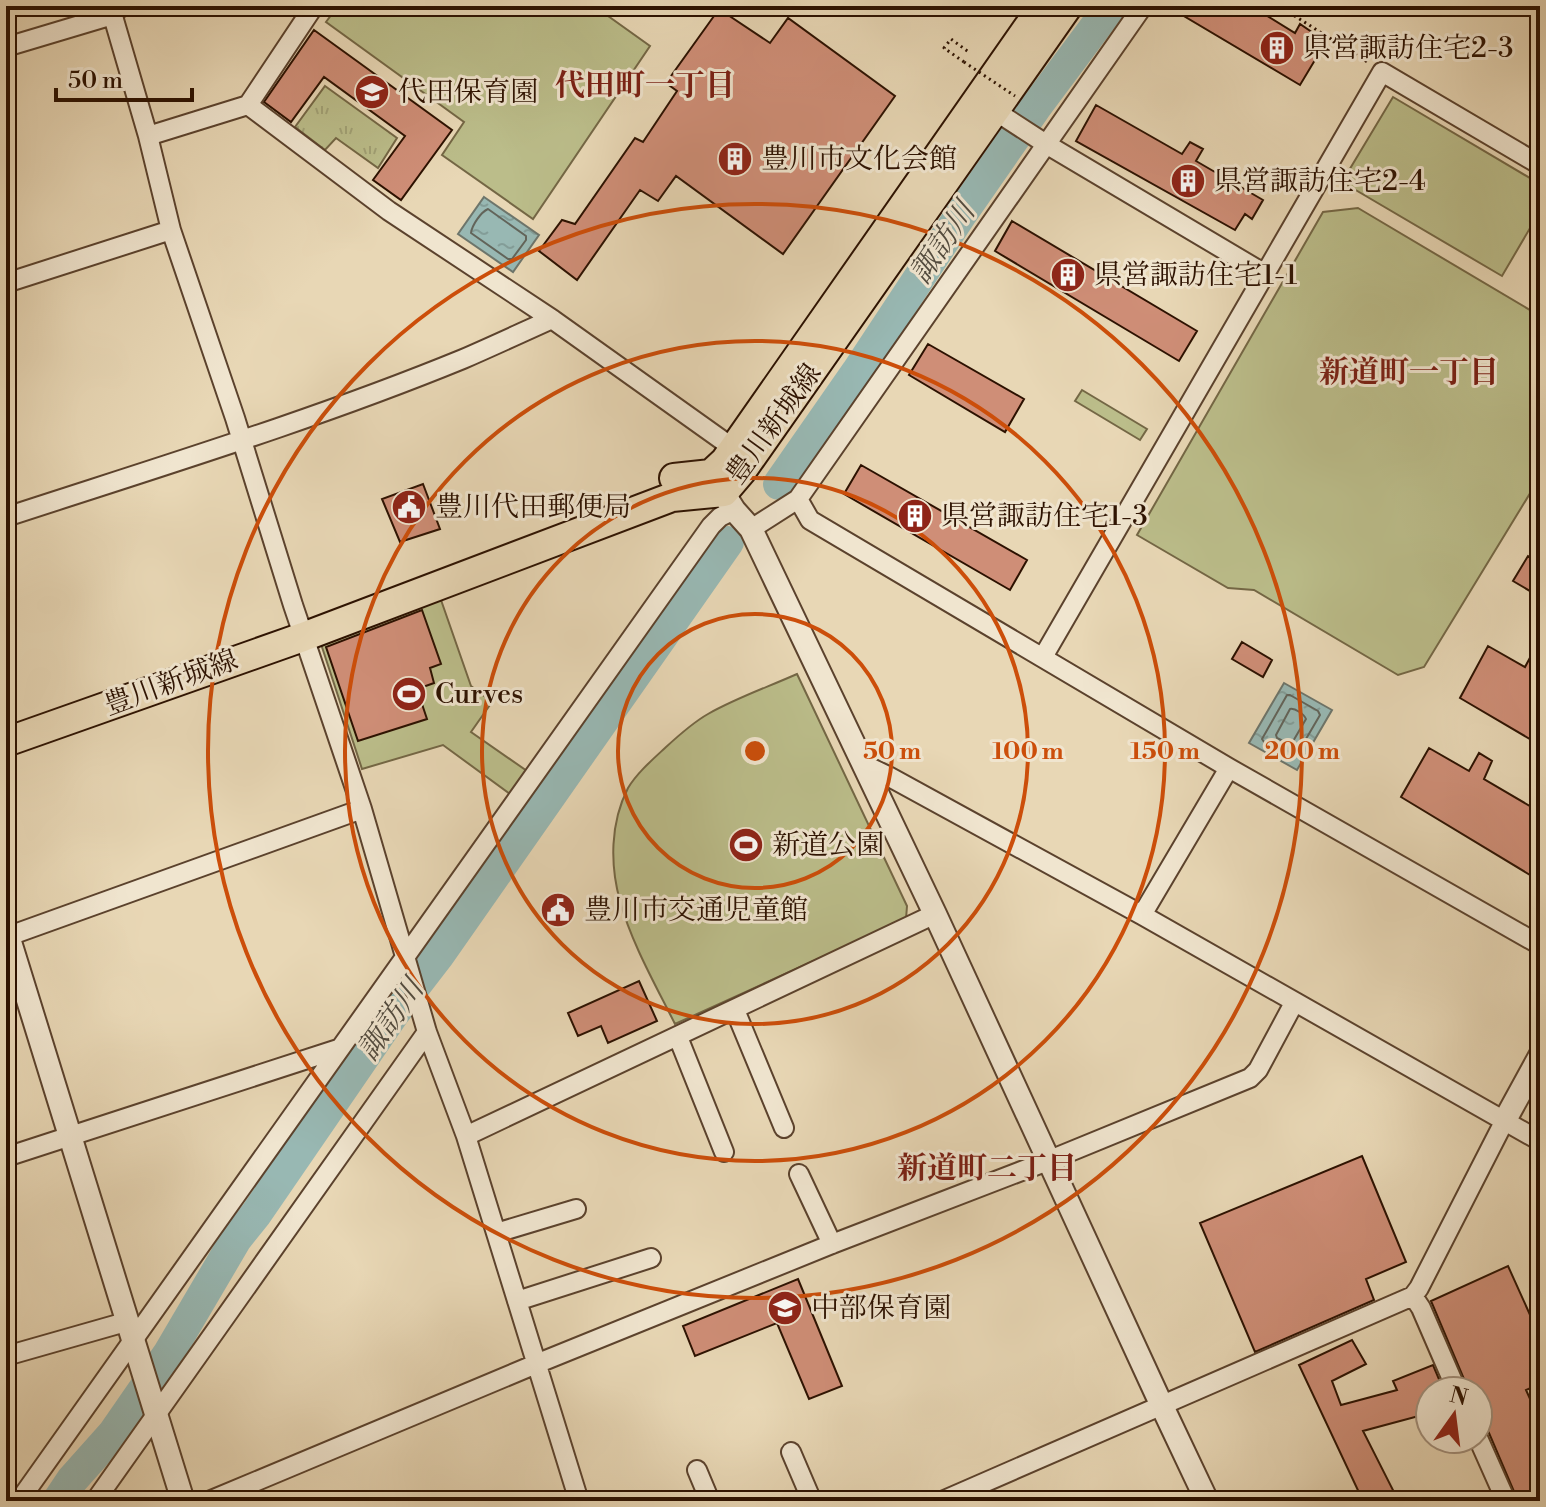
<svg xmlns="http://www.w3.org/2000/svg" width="1546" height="1507" viewBox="0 0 1546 1507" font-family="'Libre Bodoni','Noto Serif JP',serif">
	<defs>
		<pattern id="park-tufts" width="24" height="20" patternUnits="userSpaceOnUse" patternTransform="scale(2)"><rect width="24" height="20" fill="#bbbd8a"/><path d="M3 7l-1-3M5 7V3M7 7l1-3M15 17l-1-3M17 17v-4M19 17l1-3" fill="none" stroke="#a1a175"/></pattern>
		<pattern id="water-ripples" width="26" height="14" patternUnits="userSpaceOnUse" patternTransform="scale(2)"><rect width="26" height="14" fill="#98b8b3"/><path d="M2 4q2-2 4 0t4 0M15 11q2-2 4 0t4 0" fill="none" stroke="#839d98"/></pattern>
	</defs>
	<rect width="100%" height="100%" fill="#e8d7b5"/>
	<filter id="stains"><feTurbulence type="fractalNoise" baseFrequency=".0025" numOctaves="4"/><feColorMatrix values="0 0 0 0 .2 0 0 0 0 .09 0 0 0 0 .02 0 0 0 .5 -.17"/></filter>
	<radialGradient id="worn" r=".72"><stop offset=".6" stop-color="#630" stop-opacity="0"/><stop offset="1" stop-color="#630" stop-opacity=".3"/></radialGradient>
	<path fill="#bbbd8a" stroke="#746745" stroke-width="2" d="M338,6H594L650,46L533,219L442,155L464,122L326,22Z
		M1393,97L1540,184V211L1502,276L1342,182Z
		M1358,208L1540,316V477L1424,667L1398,675L1254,590L1228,588L1137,535L1323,212Z
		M1082,390L1147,429L1140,440L1075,401Z
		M441,600L471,686L492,702L471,732L527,771L510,794L443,745L362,769L320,641Z
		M797,674L907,906L906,919L675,1024C656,986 631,942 620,901C610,865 610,823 628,788C637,773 652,760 665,748C678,736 692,723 708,714C736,698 768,687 797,674Z"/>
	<path fill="url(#park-tufts)" stroke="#746745" stroke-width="2" d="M325,86L397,138L378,168L336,138L325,150L295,127Z"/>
	<path fill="url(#water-ripples)" stroke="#6d756b" stroke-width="2" d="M484,197L539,235L513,272L458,234Z
		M1284,683L1332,710L1297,770L1249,743Z"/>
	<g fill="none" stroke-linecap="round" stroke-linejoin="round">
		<path stroke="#62645a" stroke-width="2" d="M488,209L526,236V240L512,259H508L471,233C472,225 481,212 488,209Z
			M1287,695H1290L1318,711L1320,715L1296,756L1293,758L1264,742L1262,739Z
			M1290,709C1295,708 1304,714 1306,719L1292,743L1289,744L1277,738L1276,735Z"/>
		<path stroke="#98b8b3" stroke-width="32" d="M779,484L857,372L962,213L1035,108L1111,6
			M58,1501L72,1480L113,1434L169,1353L236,1239L256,1214L394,1013L438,956L728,542"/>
	</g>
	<path fill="#cf8e77" stroke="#2c1100" stroke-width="2" d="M1167,6H1251L1295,33L1300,24L1319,37L1315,45L1321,50L1300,85Z
		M719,9L770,43L788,18L895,96L783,254L676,176L658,201L640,190L577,280L539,251L562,220L575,224L635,138L643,142L677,91L666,83Z
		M314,30L452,130L401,200L373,180L405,136L324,77L291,122L264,102Z
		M1096,105L1182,154L1190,142L1203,149L1196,161L1263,200L1252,219L1245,214L1235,230L1076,141Z
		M1012,221L1197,331L1179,361L995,251Z
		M928,344L1024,399L1005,432L909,375Z
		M861,465L1027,560L1010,590L844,494Z
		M423,484L440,529L400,542L382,499Z
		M1528,556L1540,563V597L1513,581Z
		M422,610L441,664L430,668L434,683L417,689L427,719L358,741L326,647Z
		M1540,639V745L1460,698L1488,646L1525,667Z
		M1242,642L1272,660L1263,677L1232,659Z
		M1429,748L1469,771L1479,753L1492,761L1484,779L1540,812V881L1401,797Z
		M639,981L657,1021L608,1043L601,1026L578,1036L568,1013Z
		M1362,1156L1406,1262L1366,1279L1374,1300L1255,1352L1200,1223Z
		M1508,1266L1540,1337V1384L1526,1390L1540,1421V1501H1518L1489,1433L1478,1413V1391H1469L1431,1301Z
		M798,1279L842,1386L809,1399L777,1323L695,1356L683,1326Z
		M1352,1340L1366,1364L1332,1381L1341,1405L1397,1390L1393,1381L1433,1365L1444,1391H1430V1413L1363,1431L1396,1496L1387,1501H1363L1299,1365Z"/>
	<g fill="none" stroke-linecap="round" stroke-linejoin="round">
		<g stroke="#5b422d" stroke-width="22">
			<path id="minor" d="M110,6L148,136L171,230L235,418L293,605L362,809L427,1032L466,1136L579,1501
				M6,47L113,15L119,8
				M248,105L389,211L552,319L733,448
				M986,105L1046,144L1265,274
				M148,136L248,105L314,6
				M6,283L171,230
				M798,499L810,520L1229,768L1540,945
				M6,517C159,467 314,420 463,359C493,346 523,332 552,319
				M751,529L798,499L1143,6
				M1043,657L1382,72L1540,165
				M865,765L888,776L1142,915L1540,1141
				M1142,915L1229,768
				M6,937L362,809
				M735,1010L784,1128
				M678,1037L724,1152
				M466,1136L935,914
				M6,1157L338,1049
				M799,1174L832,1244
				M496,1233L576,1209
				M1413,1296L1421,1308L1457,1391
				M517,1301L651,1258
				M6,1356L129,1321
				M1478,1438L1506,1501
				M791,1452L812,1501
				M697,1470L710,1501
				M19,1501L711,526L720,517L734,510
				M95,1501L427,1032
				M209,1501L536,1364L832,1244L1050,1160L1250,1078L1258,1070L1294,1003
				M942,1501L1413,1296L1419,1288L1505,1120"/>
		</g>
		<g stroke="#5b422d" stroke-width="26">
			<path id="tertiary" d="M715,480L734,510L751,529L935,914L1162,1406L1207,1501
				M6,929L183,1501
				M1505,1120L1540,1056"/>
		</g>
		<g stroke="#2c1100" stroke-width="32">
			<path id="primary" d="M674,478L711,474L725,461L1043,6
				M6,742L303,637L672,497L724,492L741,472L1068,6"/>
		</g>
		<path stroke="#2c1100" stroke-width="3" stroke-dasharray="2 4" stroke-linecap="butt" d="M1279,6L1369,63
			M964,62L944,48L951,39L970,53"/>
		<use href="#minor" stroke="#f0e5cf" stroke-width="18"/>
		<use href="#tertiary" stroke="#f0e5cf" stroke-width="22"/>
		<use href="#primary" stroke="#e8d7b5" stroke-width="28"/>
		<path stroke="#2c1100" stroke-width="3" stroke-dasharray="2 4" stroke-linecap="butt" d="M964,62L1015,96"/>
	</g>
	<g fill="none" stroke="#cc4e0a" stroke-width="4">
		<circle cx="755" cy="751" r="137"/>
		<circle cx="755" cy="751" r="273"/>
		<circle cx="755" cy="751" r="410"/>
		<circle cx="755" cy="751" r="547"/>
	</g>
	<defs>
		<g id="building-disc" transform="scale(1.8)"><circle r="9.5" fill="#8f2418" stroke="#f0e5cf"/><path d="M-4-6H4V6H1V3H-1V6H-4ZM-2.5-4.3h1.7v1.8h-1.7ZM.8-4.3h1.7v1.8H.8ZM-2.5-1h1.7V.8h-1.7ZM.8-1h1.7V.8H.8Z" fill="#fff"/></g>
		<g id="school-disc" transform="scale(1.8)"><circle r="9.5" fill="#8f2418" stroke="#f0e5cf"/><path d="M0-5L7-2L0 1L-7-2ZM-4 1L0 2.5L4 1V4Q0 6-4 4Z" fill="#fff"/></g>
		<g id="civic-disc" transform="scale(1.8)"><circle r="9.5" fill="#8f2418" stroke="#f0e5cf"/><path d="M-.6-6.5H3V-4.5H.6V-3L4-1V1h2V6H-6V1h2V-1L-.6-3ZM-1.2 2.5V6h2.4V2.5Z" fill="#fff"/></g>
		<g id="stadium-disc" transform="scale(1.8)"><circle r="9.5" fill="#8f2418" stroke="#f0e5cf"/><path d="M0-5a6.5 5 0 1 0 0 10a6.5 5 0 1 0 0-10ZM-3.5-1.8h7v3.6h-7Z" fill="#fff"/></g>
	</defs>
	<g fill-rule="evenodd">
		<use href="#building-disc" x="1277" y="48"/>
		<use href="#school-disc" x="372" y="92"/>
		<use href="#building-disc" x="735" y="159"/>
		<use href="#building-disc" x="1188" y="181"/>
		<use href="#building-disc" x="1068" y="275"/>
		<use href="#civic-disc" x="409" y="507"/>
		<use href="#building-disc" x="915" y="516"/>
		<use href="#stadium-disc" x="409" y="694"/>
		<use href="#stadium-disc" x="746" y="845"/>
		<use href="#civic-disc" x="558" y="910"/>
		<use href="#school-disc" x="785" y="1308"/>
	</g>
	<g text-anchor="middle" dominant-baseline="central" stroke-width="6" stroke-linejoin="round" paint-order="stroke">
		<g font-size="28" fill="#2c1100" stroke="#f0e5cf" text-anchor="start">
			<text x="1303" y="48">県営諏訪住宅2-3</text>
			<text x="398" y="92">代田保育園</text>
			<text x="761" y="159">豊川市文化会館</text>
			<text x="1214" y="181">県営諏訪住宅2-4</text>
			<text x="1094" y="275">県営諏訪住宅1-1</text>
			<text x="435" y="507">豊川代田郵便局</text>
			<text x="941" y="516">県営諏訪住宅1-3</text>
			<text x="435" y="694">Curves</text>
			<text x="772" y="845">新道公園</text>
			<text x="584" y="910">豊川市交通児童館</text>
			<text x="811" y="1308">中部保育園</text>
		</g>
		<g font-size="28" fill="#2c1100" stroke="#f0e5cf">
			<text transform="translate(774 424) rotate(-54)">豊川新城線</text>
			<text transform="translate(171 683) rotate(-20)">豊川新城線</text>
		</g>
		<g font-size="30" font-weight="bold" fill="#7a1f14" stroke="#f0e5cf">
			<text x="645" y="86">代田町一丁目</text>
			<text x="1409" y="373">新道町一丁目</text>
			<text x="987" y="1169">新道町二丁目</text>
		</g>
		<g font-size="30" font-style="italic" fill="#524b3f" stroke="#f0e5cf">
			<text transform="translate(943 243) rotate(-56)">諏訪川</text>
			<text transform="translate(391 1020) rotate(-55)">諏訪川</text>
		</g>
	</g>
	<circle cx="755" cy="751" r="12" fill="#cc4e0a" stroke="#f0e5cf" stroke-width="4"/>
	<g font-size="24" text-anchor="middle" font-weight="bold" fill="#cc4e0a" stroke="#f0e5cf" stroke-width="6" stroke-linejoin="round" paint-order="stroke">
		<text x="892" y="759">50 m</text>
		<text x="1028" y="759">100 m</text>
		<text x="1165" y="759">150 m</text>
		<text x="1302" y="759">200 m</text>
	</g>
	<rect width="1546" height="1507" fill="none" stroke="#e8d7b5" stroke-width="32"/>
	<rect x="8" y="8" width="1530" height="1491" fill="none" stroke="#2c1100" stroke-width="4"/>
	<rect x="16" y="16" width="1514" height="1475" fill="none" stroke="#2c1100" stroke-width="2"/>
	<g transform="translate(1454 1415) rotate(14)"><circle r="38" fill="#f0e5cf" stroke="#a2907c" stroke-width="2"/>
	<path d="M0-6L14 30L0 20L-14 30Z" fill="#8f2418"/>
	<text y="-12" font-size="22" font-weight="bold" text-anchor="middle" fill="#2c1100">N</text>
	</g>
	<path d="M56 88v12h136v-12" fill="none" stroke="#2c1100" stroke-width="4"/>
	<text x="68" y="88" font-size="24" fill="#2c1100" stroke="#f0e5cf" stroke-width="6" paint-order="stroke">50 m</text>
	<rect width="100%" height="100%" filter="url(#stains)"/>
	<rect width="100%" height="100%" fill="url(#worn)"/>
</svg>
